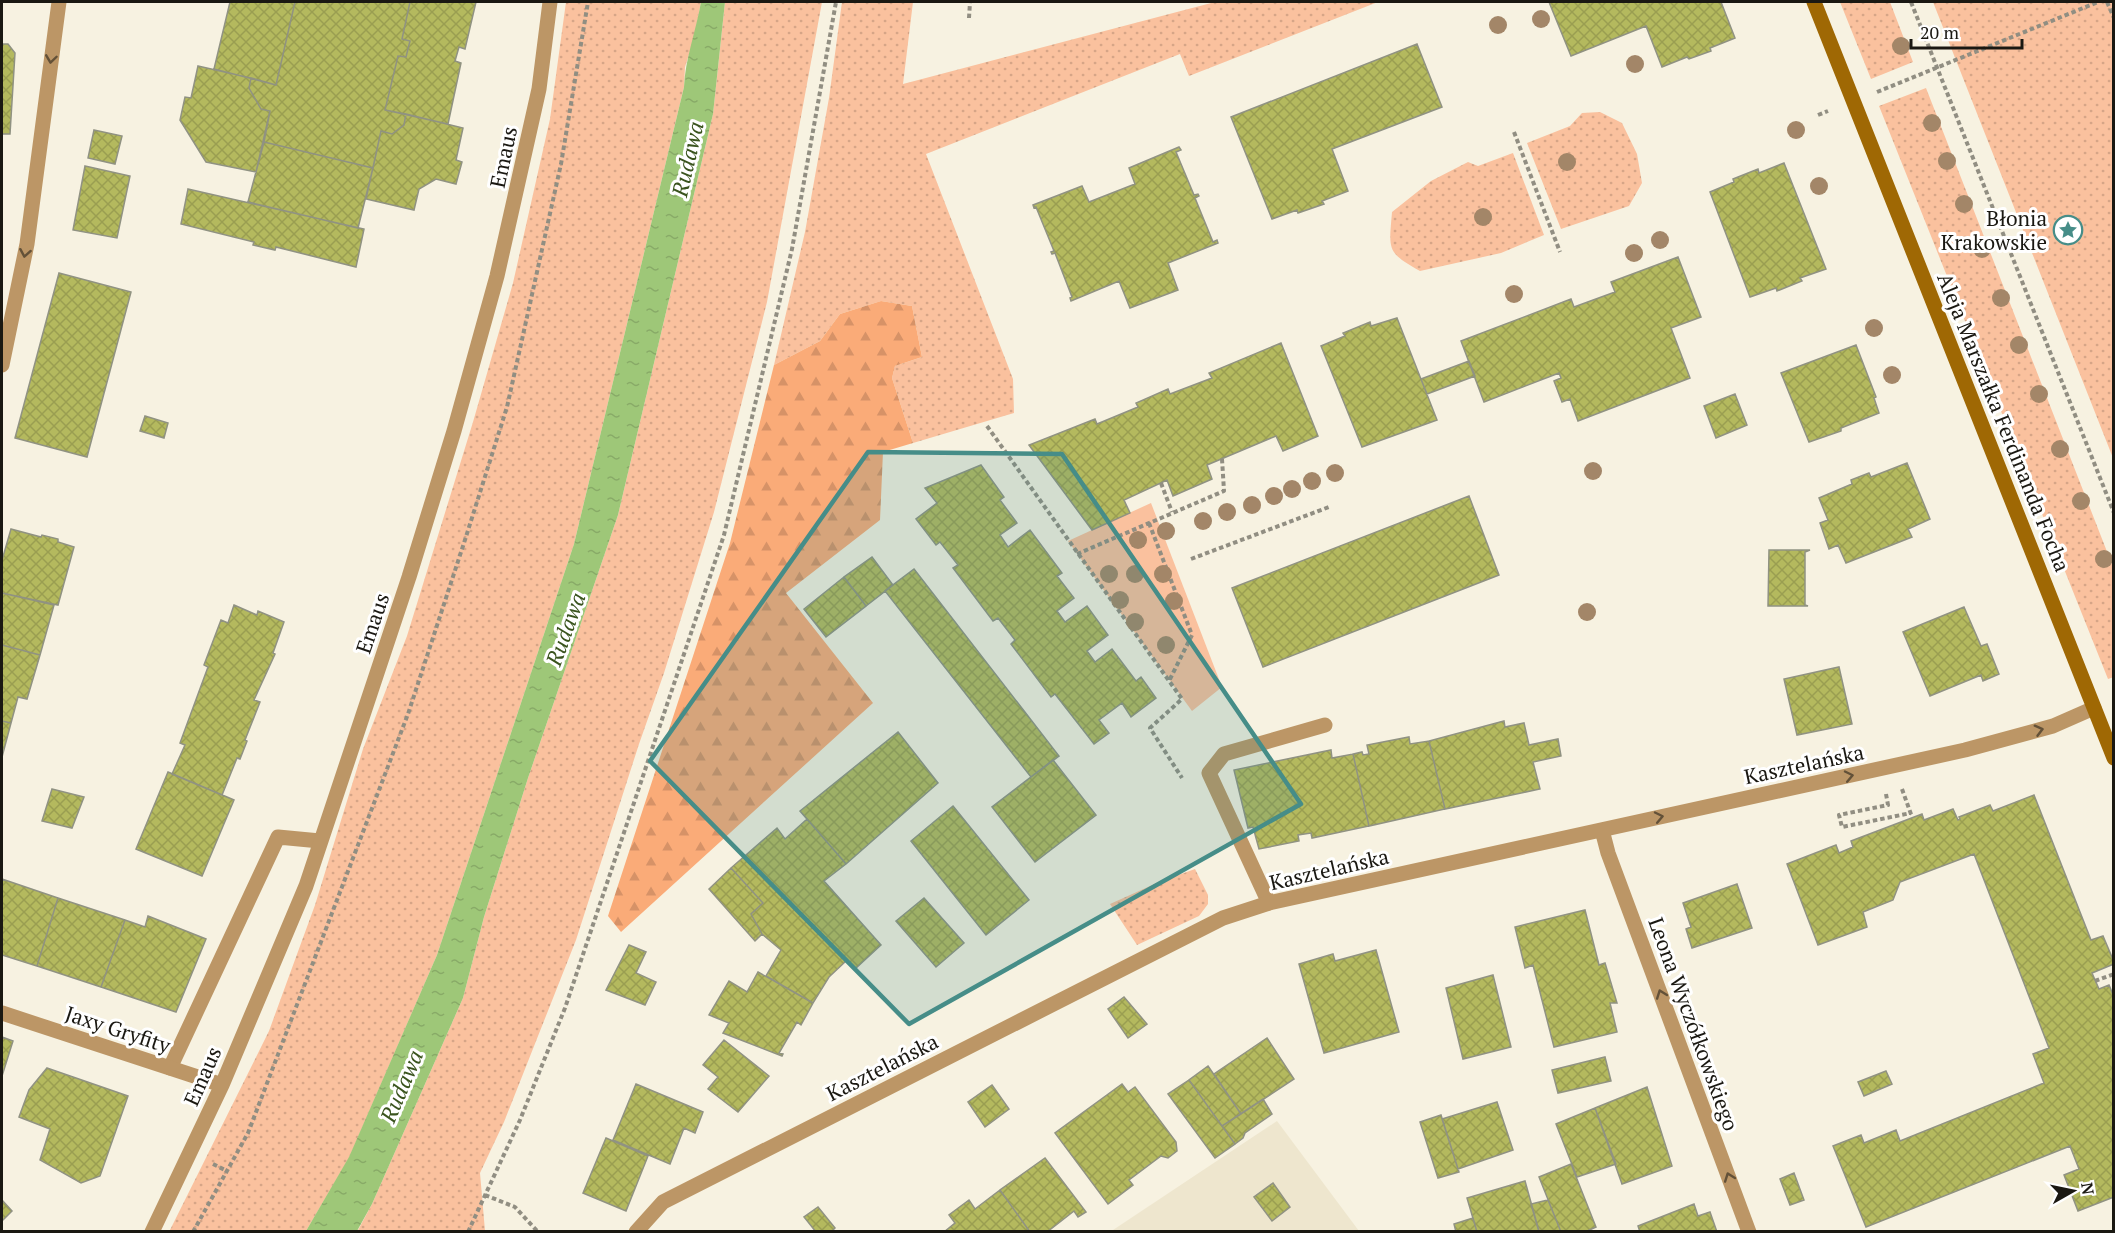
<svg xmlns="http://www.w3.org/2000/svg" width="2115" height="1233" viewBox="0 0 2115 1233" font-family="'PT Serif',serif">
	<defs>
		<pattern id="grass-dots" width="8" height="8" patternUnits="userSpaceOnUse" patternTransform="scale(1.5)"><rect width="8" height="8" fill="#fac19e"/><path d="M2 2h.1M6 6h.1" fill="none" stroke="#d6a587" stroke-width="1.8" stroke-linecap="round"/></pattern>
		<pattern id="forest-firs" width="22" height="20" patternUnits="userSpaceOnUse" patternTransform="scale(1.5)"><rect width="22" height="20" fill="#faab78"/><path d="M5 1l3.5 6h-7zM16 11l3.5 6h-7z" fill="#d69267"/></pattern>
		<pattern id="water-ripples" width="26" height="14" patternUnits="userSpaceOnUse" patternTransform="scale(1.5)"><rect width="26" height="14" fill="#9ec778"/><path d="M2 4q2-2 4 0t4 0M15 11q2-2 4 0t4 0" fill="none" stroke="#88aa67"/></pattern>
		<pattern id="building-cross-hatch" width="8" height="8" patternUnits="userSpaceOnUse" patternTransform="scale(1.5)"><rect width="8" height="8" fill="#b4b95e"/><path d="M0 0l8 8M0 8l8-8" fill="none" stroke="#9a9e51"/></pattern>
	</defs>
	<rect width="100%" height="100%" fill="#f7f2e1"/>
	<path fill="#eee6ce" d="M1277,1121L1359,1231L1110,1232Z"/>
	<path fill="url(#grass-dots)" d="M566,2H701L694,39L685,67L684,87L574,544L437,955L349,1158L306,1231L169,1232L269,1031L315,905L363,749L407,636L473,422L513,283L550,119Z
		M725,2H822L767,302L714,512L664,673L639,744L576,940L504,1122L480,1173L485,1231L357,1232L372,1204L463,998L484,917L528,778L618,515L713,114Z
		M842,2H913L903,84L1215,2H1378L1189,76L1180,54L926,154L1013,379L1014,413L913,443L892,378L895,366L922,357L912,306L881,301L840,314L820,341L774,365L805,232L829,98Z
		M1840,2H1890L1913,62L1871,79Z
		M1933,2H2113V458Z
		M1926,88L2113,567L2114,677L2108,679L1879,106Z
		M1600,112L1622,123L1637,154L1642,183L1629,206L1561,229L1527,143L1570,126L1582,113Z
		M1513,153L1544,235L1501,253L1420,271C1386,252 1389,250 1392,212L1431,181L1468,162L1478,166Z
		M1195,869L1208,895V904L1199,916L1137,945L1110,904L1159,882Z"/>
	<path fill="url(#forest-firs)" d="M881,301L912,306L922,357L895,366L892,378L913,443L883,452L880,520L786,593L873,703L621,932L608,916L730,543L774,365L820,341L840,314Z"/>
	<path fill="#fac19e" d="M1151,503L1222,687L1192,711L1068,541Z"/>
	<path fill="url(#water-ripples)" d="M701,2H725L713,114L618,515L528,778L484,917L463,998L372,1204L357,1231H306L349,1157L437,955L574,544L684,87C685,59 696,31 701,2Z"/>
	<path fill="url(#building-cross-hatch)" stroke="#909282" stroke-width="1.5" d="M230,2H295L276,85L214,69Z
		M295,2H410L402,39L410,41L406,57L398,56L385,110L406,114L404,125L392,134L381,131L373,168L264,142L270,111L261,109L249,88L251,78L276,85Z
		M410,2H476L465,49L459,47L455,61L461,63L448,124L385,110L398,56L406,57L410,41L402,39Z
		M1549,2H1721L1735,38L1710,48L1711,51L1689,59L1687,57L1662,67L1646,26L1571,56Z
		M2,44H8L15,53L10,134H2Z
		M1417,44L1442,107L1332,149L1348,191L1322,201L1324,204L1298,213L1297,210L1272,219L1231,117Z
		M198,66L251,78L249,88L261,109L270,111L256,172L206,162L180,120L185,97L191,98Z
		M406,114L463,128L456,160L462,162L456,184L436,179L419,189L414,210L366,199L381,131L392,134L404,125Z
		M94,130L122,136L115,164L88,158Z
		M264,142L373,168L358,228L248,202Z
		M1179,147L1181,150L1176,152L1194,195L1198,194L1199,196L1195,198L1213,242L1217,240L1218,243L1168,263L1178,290L1130,308L1119,281L1071,301L1070,298L1072,297L1055,253L1052,254L1051,252L1054,251L1036,207L1034,208L1033,205L1082,186L1089,202L1135,184L1129,168Z
		M1784,163L1826,269L1800,278L1802,281L1777,291L1776,288L1750,297L1710,192L1734,182L1733,179L1758,169L1759,173Z
		M85,166L130,176L117,238L73,230Z
		M188,189L364,229L356,267L276,247L275,250L253,245L254,242L181,224Z
		M1678,257L1701,317L1671,328L1690,378L1578,421L1570,399L1562,402L1554,381L1561,378L1559,373L1484,402L1461,341L1571,299L1574,307L1615,292L1611,282Z
		M59,273L131,292L87,457L15,438Z
		M1397,318L1437,420L1362,447L1321,346L1345,336L1343,333L1370,322L1371,326Z
		M1281,343L1318,436L1283,451L1276,436L1207,465L1212,479L1173,496L1167,480L1124,500L1130,513L1092,530L1029,445L1095,419L1097,424L1138,407L1136,403L1168,389L1170,394L1212,378L1209,373Z
		M1856,345L1876,397L1874,398L1879,413L1841,428V431L1809,442L1781,373Z
		M1469,361L1475,376L1427,394L1421,379Z
		M1735,394L1747,425L1716,438L1704,406Z
		M145,416L168,423L164,438L140,431Z
		M1907,463L1930,519L1908,529L1912,537L1846,563L1838,545L1829,549L1820,523L1828,520L1819,498L1852,484L1851,480L1869,473L1871,477Z
		M981,465L1004,497L1000,500L1017,523L1000,535L1008,547L1030,530L1062,573L1057,576L1074,598L1057,611L1065,622L1087,606L1108,635L1087,651L1095,662L1112,649L1136,681L1141,677L1156,698L1131,717L1122,703L1099,720L1109,733L1094,744L1055,694L1051,697L1011,644L1015,640L998,618L993,621L953,568L958,565L940,542L936,545L916,519L937,503L925,488Z
		M1469,496L1499,575L1263,667L1232,588Z
		M11,529L41,537L42,535L58,539V542L74,547L58,605L2,593V560Z
		M1769,550H1810L1805,552V605L1808,606H1768Z
		M872,557L893,585L866,606L844,577Z
		M914,569L1059,756L1031,777L885,591Z
		M844,577L866,606L826,637L804,609Z
		M2,593L54,605L40,655L2,645Z
		M234,605L257,615L258,611L284,622L273,653L275,654L254,700L260,702L245,740L247,741L240,759L237,758L222,795L172,774L185,745L180,743L208,667L204,665L221,620L228,623Z
		M1964,607L1981,646L1987,644L1999,674L1983,681L1981,675L1930,696L1903,632Z
		M2,645L40,655L27,699L18,697L11,723L2,721Z
		M1839,667L1852,724L1797,735L1784,679Z
		M2,721L11,723L2,757Z
		M1504,721L1505,727L1524,723L1529,745L1558,739L1561,756L1533,762L1540,789L1445,809L1429,741Z
		M898,732L938,783L846,864L800,811Z
		M1409,737L1410,744L1429,741L1445,809L1369,826L1353,754L1362,752L1363,755L1369,754L1367,745Z
		M1331,750L1332,758L1353,754L1369,826L1312,838L1311,833L1298,835L1299,841L1259,849L1253,827L1248,828L1234,770Z
		M1053,760L1096,815L1035,862L992,807Z
		M168,772L234,800L202,876L136,849Z
		M52,789L84,797L72,828L42,821Z
		M2034,795L2091,940L2103,936L2114,962V964L2092,973L2099,989L2109,985L2114,997V1197L2078,1211L2064,1175L2079,1169L2070,1146L1866,1227L1833,1146L1861,1135L1864,1143L1896,1130L1900,1141L2044,1083L2033,1054L2049,1048L1974,854L1900,882L1893,900L1863,912L1867,927L1818,945L1787,864L1836,845L1839,853L1853,847L1851,841L1922,814L1924,820L1953,809L1958,820L1960,819L1959,817L1990,805L1993,811Z
		M953,806L1029,900L986,935L911,841Z
		M807,819L846,864L824,881L881,945L855,969L846,961L829,977L813,1003L766,976L781,950L762,934L751,914L763,903L731,868L777,828L785,839Z
		M731,868L763,903L751,914L762,934L755,941L709,889Z
		M2,879L58,898L37,966L2,955Z
		M1737,884L1752,928L1692,948L1686,929L1691,927L1683,903Z
		M58,898L125,920L101,987L37,966Z
		M924,898L964,943L936,967L896,921Z
		M1585,910L1599,965L1605,963L1617,1003H1610L1617,1032L1554,1047L1533,965L1525,968L1515,927Z
		M148,916L206,939L176,1012L101,987L125,920L145,927Z
		M629,945L646,952L636,973L656,982L645,1005L606,990Z
		M1376,950L1399,1032L1324,1053L1299,964L1333,954L1335,961Z
		M758,972L813,1003L801,1025L797,1022L779,1053L783,1054L782,1056L723,1033L729,1023L709,1015L729,981L747,992Z
		M1493,975L1511,1047L1463,1059L1446,988Z
		M1124,997L1147,1024L1128,1038L1108,1009Z
		M2,1037L13,1041L2,1076Z
		M1267,1038L1294,1079L1241,1114L1214,1074Z
		M724,1040L769,1076L738,1112L708,1089L718,1077L703,1065Z
		M1605,1057L1611,1081L1558,1093L1552,1070Z
		M1208,1066L1241,1114L1222,1126L1189,1080Z
		M47,1068L128,1096L100,1176L81,1183L40,1160L50,1129L19,1117L29,1090Z
		M1886,1071L1892,1084L1864,1096L1858,1082Z
		M1189,1080L1235,1144L1215,1158L1168,1094Z
		M636,1084L703,1112L695,1133L684,1128L670,1164L613,1140Z
		M1122,1084L1128,1092L1135,1087L1176,1142L1177,1151L1168,1158L1161,1156L1129,1180L1133,1185L1108,1204L1055,1133Z
		M992,1085L1009,1109L985,1127L968,1102Z
		M1647,1087L1672,1166L1622,1184L1595,1108Z
		M1263,1099L1272,1114L1245,1133L1243,1138L1235,1144L1222,1126Z
		M1497,1102L1513,1150L1458,1169L1442,1119Z
		M1595,1108L1616,1164L1577,1177L1556,1124Z
		M1441,1115L1459,1172L1438,1178L1420,1122Z
		M606,1138L648,1156L626,1211L583,1193Z
		M1045,1158L1086,1212L1078,1217L1074,1211L1047,1232H1030L1000,1190Z
		M1571,1164L1596,1227L1585,1232H1561L1539,1177Z
		M1794,1173L1804,1200L1790,1205L1780,1179Z
		M1525,1181L1539,1231L1477,1232L1467,1198Z
		M1273,1183L1290,1207L1272,1221L1254,1197Z
		M1000,1190L1030,1232H944L955,1223L949,1215L969,1200L975,1209Z
		M2,1200L12,1211L2,1221Z
		M1548,1200L1561,1232H1539L1531,1204Z
		M1694,1204L1698,1216L1710,1212L1717,1232H1640L1638,1226Z
		M818,1207L835,1228L831,1232H816L804,1217Z
		M1473,1218L1477,1232H1456L1454,1224Z"/>
	<g fill="none" stroke-linecap="round" stroke-linejoin="round">
		<path stroke="#918e82" stroke-width="4" stroke-dasharray="4.5 3" stroke-linecap="butt" d="M1911,2L2114,513
			M2107,2L2114,18
			M969,18L970,2
			M1877,92L2098,2
			M1818,115L1828,111
			M1514,132L1560,252
			M987,426L1182,699L1150,728L1182,778
			M1161,483L1172,512
			M1149,523L1192,635L1169,681
			M1077,554L1224,491L1222,459
			M1191,559L1329,507
			M1902,789L1912,817
			M1886,794L1888,805L1839,815L1842,827L1911,813
			M2095,981L2114,974
			M213,1164L227,1171
			M485,1195L515,1207L538,1232
			M193,1232L248,1133L408,714L464,543L507,407L561,164L588,2
			M468,1232L520,1120L565,1008L724,535L792,249L836,2"/>
		<path stroke="#bc9666" stroke-width="15" d="M1269,903L1209,773L1224,754L1325,725
			M170,1068L278,837L320,841"/>
		<path stroke="#bc9666" stroke-width="15" d="M2,365L27,244L59,2
			M1602,830L1608,853L1749,1232
			M2,1013L222,1085
			M152,1232L222,1085L306,886L409,577L454,431L497,276L539,89L550,2
			M636,1232L663,1202L1223,918L1269,903L1965,750L2053,726L2094,708"/>
		<path stroke="#9f6804" stroke-width="15" d="M1814,2L2114,758"/>
	</g>
	<g fill="#a38668">
		<circle cx="1541" cy="19" r="9"/>
		<circle cx="1498" cy="25" r="9"/>
		<circle cx="1901" cy="46" r="9"/>
		<circle cx="1635" cy="64" r="9"/>
		<circle cx="1932" cy="123" r="9"/>
		<circle cx="1796" cy="130" r="9"/>
		<circle cx="1947" cy="161" r="9"/>
		<circle cx="1567" cy="162" r="9"/>
		<circle cx="1819" cy="186" r="9"/>
		<circle cx="1964" cy="204" r="9"/>
		<circle cx="1483" cy="217" r="9"/>
		<circle cx="1660" cy="240" r="9"/>
		<circle cx="1982" cy="249" r="9"/>
		<circle cx="1634" cy="253" r="9"/>
		<circle cx="1514" cy="294" r="9"/>
		<circle cx="2001" cy="298" r="9"/>
		<circle cx="1874" cy="328" r="9"/>
		<circle cx="2019" cy="345" r="9"/>
		<circle cx="1892" cy="375" r="9"/>
		<circle cx="2039" cy="394" r="9"/>
		<circle cx="2060" cy="449" r="9"/>
		<circle cx="1593" cy="471" r="9"/>
		<circle cx="1335" cy="473" r="9"/>
		<circle cx="1312" cy="481" r="9"/>
		<circle cx="1292" cy="489" r="9"/>
		<circle cx="1274" cy="496" r="9"/>
		<circle cx="2081" cy="501" r="9"/>
		<circle cx="1252" cy="505" r="9"/>
		<circle cx="1227" cy="512" r="9"/>
		<circle cx="1203" cy="521" r="9"/>
		<circle cx="1166" cy="531" r="9"/>
		<circle cx="1138" cy="540" r="9"/>
		<circle cx="2104" cy="559" r="9"/>
		<circle cx="1109" cy="574" r="9"/>
		<circle cx="1135" cy="574" r="9"/>
		<circle cx="1163" cy="574" r="9"/>
		<circle cx="1120" cy="600" r="9"/>
		<circle cx="1174" cy="601" r="9"/>
		<circle cx="1587" cy="612" r="9"/>
		<circle cx="1135" cy="622" r="9"/>
		<circle cx="1166" cy="645" r="9"/>
	</g>
	<defs><path id="oneway-chevron" d="M-2-3.5L2.5 0L-2 3.5" fill="none" stroke-width="1.6" stroke-linecap="round" stroke-linejoin="round" transform="scale(1.5)"/></defs>
	<g stroke="#635138">
		<use href="#oneway-chevron" transform="translate(51 59) rotate(98)"/>
		<use href="#oneway-chevron" transform="translate(25 253) rotate(100)"/>
		<use href="#oneway-chevron" transform="translate(2039 730) rotate(-15)"/>
		<use href="#oneway-chevron" transform="translate(1849 776) rotate(-12)"/>
		<use href="#oneway-chevron" transform="translate(1659 817) rotate(-12)"/>
		<use href="#oneway-chevron" transform="translate(1661 994) rotate(-110)"/>
		<use href="#oneway-chevron" transform="translate(1729 1177) rotate(-110)"/>
	</g>
	<path fill="#468d88" fill-opacity="0.2" stroke="#468d88" stroke-width="4.5" stroke-linejoin="round" d="M868,452L1062,454L1301,804L909,1024L650,761Z"/>
	<defs>
		<g id="sight-ring" transform="scale(1.5)"><circle r="9.5" fill="#fff" stroke="#468d88" stroke-width="1.5"/><path d="M0-6L1.8-2.2L6-1.7L2.9 1.2L3.7 5.4L0 3.3L-3.7 5.4L-2.9 1.2L-6-1.7L-1.8-2.2Z" fill="#468d88"/></g>
	</defs>
	<g fill-rule="evenodd">
		<use href="#sight-ring" x="2068" y="230"/>
	</g>
	<g text-anchor="middle" dominant-baseline="central" stroke-width="6" stroke-linejoin="round" paint-order="stroke">
		<g font-size="21" fill="#1a1812" stroke="#fff">
			<text transform="translate(503 157) rotate(-78)">Emaus</text>
			<text transform="translate(2004 422) rotate(68)">Aleja Marszałka Ferdinanda Focha</text>
			<text transform="translate(372 623) rotate(-71)">Emaus</text>
			<text transform="translate(1804 764) rotate(-12)">Kasztelańska</text>
			<text transform="translate(1329 869) rotate(-13)">Kasztelańska</text>
			<text transform="translate(1694 1024) rotate(70)">Leona Wyczółkowskiego</text>
			<text transform="translate(118 1029) rotate(18)">Jaxy Gryfity</text>
			<text transform="translate(882 1067) rotate(-27)">Kasztelańska</text>
			<text transform="translate(202 1076) rotate(-66)">Emaus</text>
		</g>
		<g font-size="21" fill="#1a1812" stroke="#fff" text-anchor="end">
			<text x="2047" y="218">Błonia<tspan x="2047" dy="24">Krakowskie</tspan></text>
		</g>
		<g font-size="22" font-style="italic" fill="#3a541e" stroke="#fff">
			<text transform="translate(687 159) rotate(-77)">Rudawa</text>
			<text transform="translate(565 629) rotate(-70)">Rudawa</text>
			<text transform="translate(401 1086) rotate(-67)">Rudawa</text>
		</g>
	</g>
	<rect width="2115" height="1233" fill="none" stroke="#1a1812" stroke-width="6"/>
	<g transform="translate(2073 1191) rotate(81)" stroke="#ffffff" stroke-width="4.5" paint-order="stroke">
	<path d="M0-4.5L10 22L0 15L-10 22Z" fill="#1a1812"/>
	<text y="-9" font-size="16" font-weight="bold" text-anchor="middle" fill="#1a1812">N</text>
	</g>
	<path d="M1911 39v9h111v-9" fill="none" stroke="#1a1812" stroke-width="3"/>
	<text x="1920" y="39" font-size="18" fill="#1a1812" stroke="#ffffff" stroke-width="4.5" paint-order="stroke">20 m</text>
</svg>
